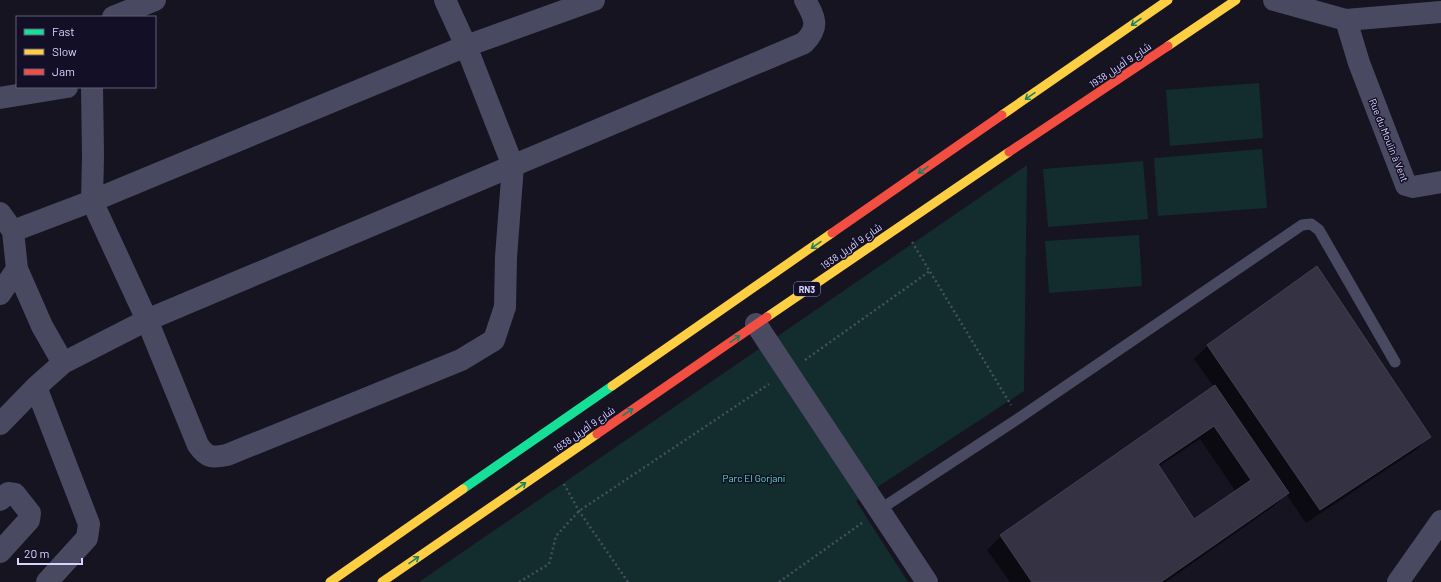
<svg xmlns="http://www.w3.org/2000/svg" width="1441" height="582" viewBox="0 0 1441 582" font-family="Barlow,Cairo,sans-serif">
	<rect width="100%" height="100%" fill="#161421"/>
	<path fill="#132c2d" d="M1259,83L1263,138L1170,146L1166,90Z
		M1262,149L1267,208L1158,216L1154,158Z
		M1143,161L1148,219L1048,227L1043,169Z
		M1027,165L1024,391L856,501L908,582H419Z
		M1139,235L1142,286L1049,293L1045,241Z"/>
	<path fill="#0007" fill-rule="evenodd" d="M1208,345L1430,436L1416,450L1306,523L1286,494L1274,506L1166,582H1010L987,550L1001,536L1214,387L1194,359ZM1200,439L1236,492L1194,520L1158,467Z"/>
	<path fill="#343243" stroke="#433f54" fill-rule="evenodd" d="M1317,266L1431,437L1320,510L1207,345Z
		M1215,385L1289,493L1161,582H1032L1000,535ZM1214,426L1251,480L1194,519L1158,464Z"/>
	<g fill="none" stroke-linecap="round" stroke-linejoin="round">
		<path stroke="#44505f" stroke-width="2.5" stroke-dasharray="2 3" stroke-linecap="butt" d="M912,242L1011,405
			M805,360L930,271
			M564,484L579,511L628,582
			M519,582L549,564L556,536L579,511L769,384
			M779,582L862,523"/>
		<path stroke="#4a4962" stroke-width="11" d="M879,510L1019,418L1302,225L1311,224L1319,230L1395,362"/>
		<path stroke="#4a4962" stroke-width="22" d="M1274,0L1346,20L1359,63L1406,185L1413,187L1441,182
			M113,17L155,0
			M1346,20L1441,12
			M92,87L93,156L92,201L147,320L198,445C207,458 212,458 227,455L461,360L494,340L505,307L506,257L513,166L466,46L445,0
			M0,98L67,87
			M0,213L13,231L17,269L42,326L63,363
			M13,231L92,201L466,46L594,0
			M0,294L17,269
			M756,324L927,582
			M36,387L89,524L87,538L47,582
			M0,424L36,387L63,363L147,320L804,43C820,27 815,18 805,0
			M0,500L8,493L15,494L30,513L29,520L0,552
			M1398,582L1441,521"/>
		<path stroke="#16e098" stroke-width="9" d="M463,489L612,386"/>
		<path stroke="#ffcf43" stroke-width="9" d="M1168,46L1236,0
			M1002,115L1168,0
			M767,317L1009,152
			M612,386L832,233
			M330,582L463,489
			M382,582L597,434"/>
		<path stroke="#f24e42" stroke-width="9" d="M1009,152L1168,46
			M832,233L1002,115
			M597,434L767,317"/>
	</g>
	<defs><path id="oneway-shaft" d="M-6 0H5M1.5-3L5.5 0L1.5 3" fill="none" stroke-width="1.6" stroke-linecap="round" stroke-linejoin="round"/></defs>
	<g stroke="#158265">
		<use href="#oneway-shaft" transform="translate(1136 22) rotate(145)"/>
		<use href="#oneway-shaft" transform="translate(1030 96) rotate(145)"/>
		<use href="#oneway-shaft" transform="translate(923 170) rotate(145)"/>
		<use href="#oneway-shaft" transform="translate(816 245) rotate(145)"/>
		<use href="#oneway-shaft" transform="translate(735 339) rotate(-35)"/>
		<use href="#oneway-shaft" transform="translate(628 412) rotate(-35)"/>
		<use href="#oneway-shaft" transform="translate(521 486) rotate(-35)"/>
		<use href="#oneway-shaft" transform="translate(414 560) rotate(-35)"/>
	</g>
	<g text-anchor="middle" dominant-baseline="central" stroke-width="3" stroke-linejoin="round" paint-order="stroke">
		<rect fill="#130f26" stroke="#9e99be" stroke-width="1" x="794" y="282" width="26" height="14" rx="3"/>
		<g font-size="9" font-weight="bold" fill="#d9d4ff">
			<text x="807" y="289">RN3</text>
		</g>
		<g font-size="10" fill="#d9d4ff" stroke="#130f26">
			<text transform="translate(1120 65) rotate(-34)">شارع 9 أفريل 1938</text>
			<text transform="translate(1389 140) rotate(68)">Rue du Moulin à Vent</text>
			<text transform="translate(851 246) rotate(-35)">شارع 9 أفريل 1938</text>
			<text transform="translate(584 429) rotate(-35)">شارع 9 أفريل 1938</text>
		</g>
		<g font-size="10" fill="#5fe0c0" stroke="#130f26">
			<text x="754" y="478">Parc El Gorjani</text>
		</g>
	</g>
	<rect x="16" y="16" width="140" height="72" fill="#130f26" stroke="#625e7d"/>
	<rect x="24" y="29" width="20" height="6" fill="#16e098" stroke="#625e7d"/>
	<text x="52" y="36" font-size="12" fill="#d9d4ff">Fast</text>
	<rect x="24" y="49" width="20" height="6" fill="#ffcf43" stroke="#625e7d"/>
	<text x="52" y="56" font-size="12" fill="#d9d4ff">Slow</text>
	<rect x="24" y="69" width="20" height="6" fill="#f24e42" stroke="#625e7d"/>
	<text x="52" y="76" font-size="12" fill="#d9d4ff">Jam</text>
	<path d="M18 558v6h64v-6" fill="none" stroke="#d9d4ff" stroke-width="2"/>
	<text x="24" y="558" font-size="12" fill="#d9d4ff" stroke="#130f26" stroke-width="3" paint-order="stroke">20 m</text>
</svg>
